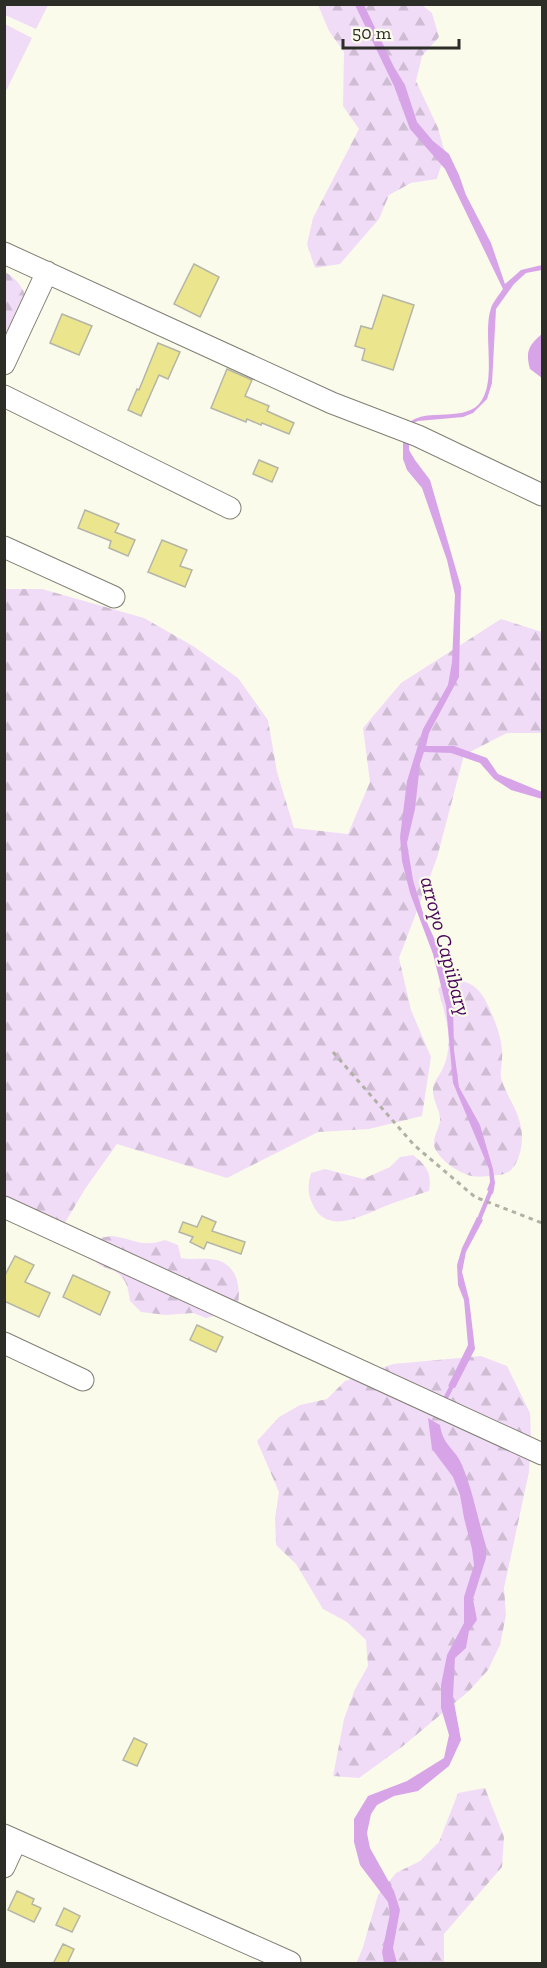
<svg xmlns="http://www.w3.org/2000/svg" width="547" height="1968" viewBox="0 0 547 1968" font-family="'Zilla Slab',serif">
	<defs>
		<pattern id="forest-firs" width="22" height="20" patternUnits="userSpaceOnUse" patternTransform="scale(1.5)"><rect width="22" height="20" fill="#f1dcf7"/><path d="M5 1l3.5 6h-7zM16 11l3.5 6h-7z" fill="#cfbdd4"/></pattern>
	</defs>
	<rect width="100%" height="100%" fill="#fbfbec"/>
	<path fill="#f1dcf7" d="M5,5V4L48,5L36,29L5,15Z
		M5,24L32,38L5,93Z"/>
	<path fill="url(#forest-firs)" d="M318,5H422L432,13L439,37L422,56L416,81L438,128L445,153L437,179L411,183L389,195L379,219L340,264L315,268L307,244L313,218L359,129L343,106L344,52L329,31Z
		M5,272C18,279 25,290 28,305L5,333Z
		M4,589H42L144,618L193,646L238,678L268,720L277,772L294,828L348,834L370,782L363,728L401,683L501,619L542,632V733H507L464,755L437,858L399,958L411,1010L431,1057L422,1116L369,1129L318,1132L227,1178L117,1144L85,1189L56,1238L5,1211Z
		M447,978C458,980 469,981 477,989C488,999 502,1036 502,1051C503,1060 500,1069 501,1078C503,1085 507,1093 510,1099C522,1121 527,1140 516,1163C513,1170 506,1175 498,1175C487,1176 473,1179 463,1173C453,1169 436,1156 434,1145C433,1135 440,1128 440,1119C440,1111 434,1102 433,1093C432,1082 439,1077 443,1068C455,1042 445,1015 438,989Z
		M413,1155C427,1166 432,1173 429,1191C415,1195 402,1200 388,1205C365,1214 328,1237 313,1205C307,1193 308,1185 311,1173L325,1169L363,1179L390,1167L400,1157Z
		M112,1236C136,1239 140,1248 165,1240L178,1245L181,1258C192,1260 200,1258 210,1259C238,1261 242,1288 237,1310L206,1318L193,1313L166,1315L141,1312L130,1301C128,1287 126,1276 112,1270C108,1268 102,1267 98,1264C92,1259 89,1251 86,1243L99,1238Z
		M481,1356L507,1366L530,1413L531,1439L529,1472L504,1588L506,1615L500,1645L488,1670L469,1691L403,1746L359,1778L333,1776L344,1719L355,1689L368,1666L366,1640L347,1622L323,1609L296,1564L276,1545L275,1519L279,1492L257,1441L279,1417L300,1405L327,1399L345,1381L393,1364Z
		M485,1788L504,1837L502,1867L444,1934V1963L356,1964L363,1947L378,1895L396,1873L420,1861L439,1842L458,1793Z"/>
	<path fill="#d8a4e8" d="M355,5H364L394,67L405,85L417,122L433,141L449,154L459,175L466,195L491,243L505,284L521,270L542,265V270L526,273L514,284L496,309L492,383L487,399L473,413L463,417L418,421L407,426C419,406 462,423 479,404C498,382 482,334 491,308C493,302 499,295 503,289L445,169L410,129L394,86Z
		M542,334V378L530,369C525,351 529,345 542,334Z
		M403,440L409,443V450L415,460L430,480L461,587L459,677L429,733L426,746H454L487,758L498,774L542,792V799L511,790L494,779L480,763L451,753L424,752L420,764L415,809L407,843L413,880L424,916L439,949L453,1004L454,1050L459,1087L480,1125L493,1169L495,1183L493,1194L487,1190L490,1182L489,1169L453,1083L446,1006L433,954L410,893L402,861L400,837L407,781L423,729L448,685L452,662L455,595L447,560L422,488L407,470L403,459Z
		M477,1217L483,1220L466,1252L462,1272L469,1299L475,1349L455,1388L448,1386L468,1345L464,1300L458,1285L457,1265L462,1248Z
		M428,1418L440,1425C443,1446 455,1448 462,1465C473,1491 478,1520 486,1546V1558L473,1599L477,1620L469,1631L466,1648L455,1658L453,1697L461,1740L449,1766L418,1791L394,1796L377,1805L371,1814L367,1833L370,1848L394,1891L400,1910L393,1948L397,1963H384L382,1952L390,1914L388,1902L360,1865L354,1842V1819L368,1796L407,1781L444,1758L449,1735L441,1708V1685L447,1655L464,1623V1597L474,1565L472,1549L464,1518L460,1495L453,1477L432,1449Z"/>
	<g fill="none" stroke-linecap="round" stroke-linejoin="round">
		<path stroke="#d8a4e8" stroke-width="4.5" d="M478,1222L492,1188
			M443,1403L453,1384"/>
	</g>
	<path fill="#ebe68e" stroke="#b5b5a7" stroke-width="1.5" d="M194,264L219,277L200,317L174,304Z
		M383,295L414,305L393,370L362,360L365,349L355,346L361,326L372,329Z
		M62,314L92,326L79,355L50,343Z
		M158,343L180,352L168,379L159,375L141,416L128,410L137,389L139,390Z
		M227,369L252,380L245,396L269,406L267,411L294,423L289,434L262,423L261,425L247,419L246,422L211,408Z
		M259,460L278,468L272,482L253,474Z
		M85,510L119,524L115,532L135,540L128,556L109,548L111,541L78,528Z
		M162,540L187,550L180,566L192,570L185,587L148,572Z
		M202,1216L216,1222L212,1231L245,1242L241,1254L207,1242L204,1249L190,1242L193,1237L179,1232L183,1222L197,1227Z
		M15,1256L34,1265L25,1282L50,1293L39,1317L4,1301V1277Z
		M73,1275L110,1292L100,1315L63,1297Z
		M197,1325L223,1337L216,1352L190,1340Z
		M134,1738L147,1744L137,1766L123,1760Z
		M17,1891L34,1899L32,1904L41,1908L34,1922L8,1910Z
		M64,1908L80,1916L72,1932L56,1925Z
		M63,1944L74,1949L67,1964H53Z"/>
	<g fill="none" stroke-linecap="round" stroke-linejoin="round">
		<g stroke="#807f73" stroke-width="23">
			<path id="minor" d="M4,253L332,403L418,436L542,495
				M4,364L47,272
				M4,396L230,508
				M4,547L114,597
				M4,1207L542,1454
				M4,1343L83,1380
				M4,1835L290,1962V1964
				M4,1867L16,1841"/>
		</g>
		<path stroke="#b1b1a5" stroke-width="3" stroke-dasharray="4.5 4.5" stroke-linecap="butt" d="M333,1052L414,1145L475,1197L542,1223"/>
		<use href="#minor" stroke="#fff" stroke-width="21"/>
	</g>
	<g text-anchor="middle" dominant-baseline="central" stroke-width="4.5" stroke-linejoin="round" paint-order="stroke">
		<g font-size="21" font-style="italic" fill="#480358" stroke="#fbfbec">
			<text transform="translate(446 946) rotate(75)">arroyo Capiibary</text>
		</g>
	</g>
	<rect width="547" height="1968" fill="none" stroke="#2d2d28" stroke-width="12"/>
	<path d="M343 39v9h116v-9" fill="none" stroke="#2d2d28" stroke-width="3"/>
	<text x="352" y="39" font-size="18" fill="#2d2d28" stroke="#fbfbec" stroke-width="4.5" paint-order="stroke">50 m</text>
</svg>
